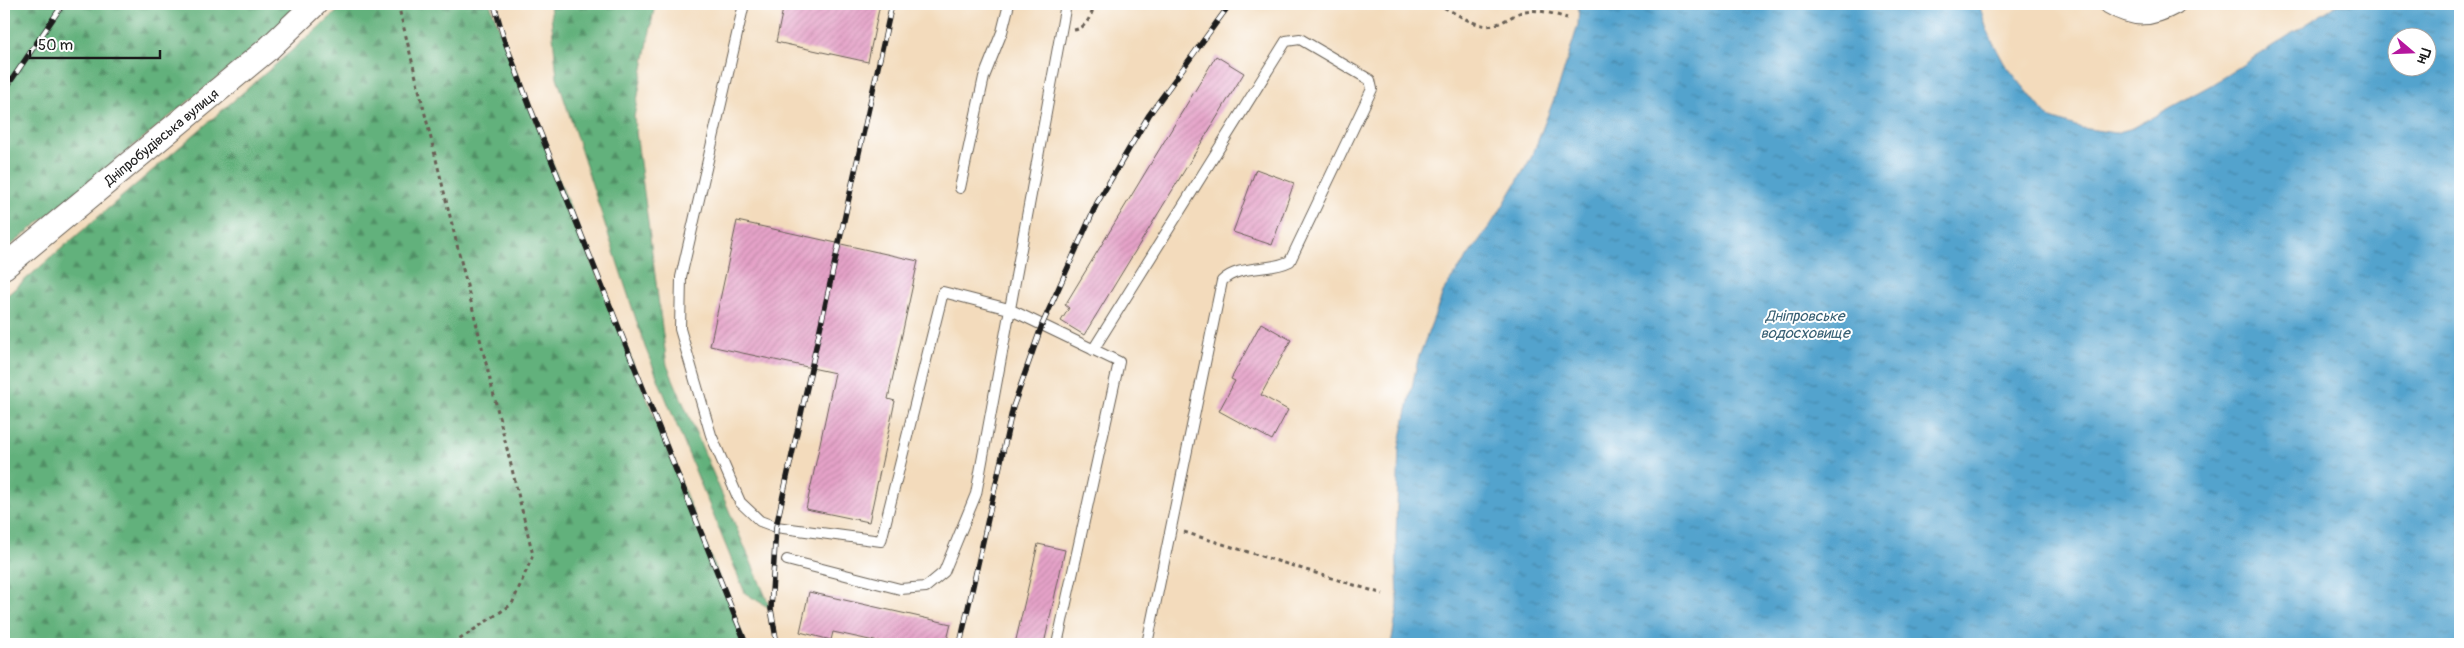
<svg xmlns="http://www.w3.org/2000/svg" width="2464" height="648" viewBox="0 0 2464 648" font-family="Pangolin,sans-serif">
	<defs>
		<pattern id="forest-firs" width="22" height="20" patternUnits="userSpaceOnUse" patternTransform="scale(1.25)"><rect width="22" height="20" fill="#62b17c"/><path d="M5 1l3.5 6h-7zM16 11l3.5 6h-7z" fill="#508f65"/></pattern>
		<pattern id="water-ripples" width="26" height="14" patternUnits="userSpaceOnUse" patternTransform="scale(1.25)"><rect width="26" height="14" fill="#53a3cd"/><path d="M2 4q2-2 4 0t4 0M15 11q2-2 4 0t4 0" fill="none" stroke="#4484a6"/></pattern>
		<pattern id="building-hatch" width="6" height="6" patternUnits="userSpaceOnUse" patternTransform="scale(1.25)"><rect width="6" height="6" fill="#e5a2c8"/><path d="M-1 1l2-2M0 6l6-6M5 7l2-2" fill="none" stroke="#c48bab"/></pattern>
	</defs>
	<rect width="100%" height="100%" fill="#fff"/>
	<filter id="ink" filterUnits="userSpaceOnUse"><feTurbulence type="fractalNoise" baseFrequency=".02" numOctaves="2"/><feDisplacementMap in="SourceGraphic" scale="10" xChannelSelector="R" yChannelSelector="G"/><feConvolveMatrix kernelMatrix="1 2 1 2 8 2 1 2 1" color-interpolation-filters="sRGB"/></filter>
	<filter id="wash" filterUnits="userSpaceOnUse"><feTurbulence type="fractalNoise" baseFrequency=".0096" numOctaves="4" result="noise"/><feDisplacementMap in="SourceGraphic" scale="20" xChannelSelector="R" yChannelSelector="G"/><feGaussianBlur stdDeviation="1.12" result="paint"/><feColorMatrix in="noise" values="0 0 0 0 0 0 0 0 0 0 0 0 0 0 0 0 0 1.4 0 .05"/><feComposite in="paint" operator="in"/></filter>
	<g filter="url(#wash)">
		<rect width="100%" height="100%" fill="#f3dbbc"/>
		<path fill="url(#forest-firs)" stroke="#3f664c" d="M4,4H301L248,53L4,251Z
			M346,4H490L530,108L746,644H4V298Z
			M550,4H655L634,117L667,365L771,609L745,593L645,347L557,77Z"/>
		<path fill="url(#water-ripples)" stroke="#386074" fill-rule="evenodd" d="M1579,4H1979L1988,33L2004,63L2048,117L2082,128L2115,133L2133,128L2211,85L2338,4H2460V644H1391L1398,605L1396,537L1399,447L1418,359L1445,288L1498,214L1532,156L1560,83L1578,25ZM2396,38H2426V68H2396Z"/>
		<g id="blocks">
			<path fill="url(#building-hatch)" d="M784,4H880L868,62L776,42Z
				M1216,56L1244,73L1084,335L1061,321L1069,308L1065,305Z
				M1256,169L1294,183L1272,245L1233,232Z
				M737,221L918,261L888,399L895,401L869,522L806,509L835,373L710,346Z
				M1261,323L1291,340L1261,395L1288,410L1272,440L1219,411L1235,381L1231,379Z
				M1038,544L1065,550L1044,644H1015Z
				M809,592L951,624L946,644H888L833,632L831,640L800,632Z"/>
		</g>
	</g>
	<g filter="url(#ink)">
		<use href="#blocks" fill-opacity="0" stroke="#675f54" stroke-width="1"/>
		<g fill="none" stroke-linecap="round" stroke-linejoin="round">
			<g stroke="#675f54" stroke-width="12">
				<path id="service" d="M744,4L681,277L680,329L711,435L740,502L760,521L776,527L881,541L943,292L1009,309L1119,362L1057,644
					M960,188L984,77L1002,32L1009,4
					M1093,350L1286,41L1300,39L1370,80L1372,89L1290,261C1269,272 1239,264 1222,281L1147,644
					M787,560L900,589L926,587L944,572L976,494L1066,4"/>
			</g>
			<g stroke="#675f54" stroke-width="21">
				<path id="minor" d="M2109,4C2134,19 2151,18 2176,4"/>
			</g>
			<g stroke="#675f54" stroke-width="26">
				<g id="tertiary">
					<path id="s1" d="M4,267L268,49L315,4"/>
				</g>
			</g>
			<path stroke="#675f54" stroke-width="3" stroke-dasharray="4 4" stroke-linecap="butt" d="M398,4L533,555L512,604L453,644
				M1437,4C1451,10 1467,22 1482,25C1498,29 1510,15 1525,11C1538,9 1554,14 1567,18
				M1074,30C1087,28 1091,15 1095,4
				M1184,532L1383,594"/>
			<use href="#service" stroke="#fff" stroke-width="10"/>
			<use href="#minor" stroke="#fff" stroke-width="19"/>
			<use href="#tertiary" stroke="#fff" stroke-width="24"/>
			<g stroke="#1c1c1c" stroke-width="5.5">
				<path id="rail" d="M494,4L504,39L530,107L746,644
					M4,91L63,4
					M777,644L771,609L776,527L892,4
					M960,644L1013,407L1042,325L1097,203L1149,115L1230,4"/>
			</g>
			<use href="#rail" stroke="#fff" stroke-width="4" stroke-dasharray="11" stroke-linecap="butt"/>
		</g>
	</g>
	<g text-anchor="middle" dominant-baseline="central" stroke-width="4" stroke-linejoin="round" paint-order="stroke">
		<g font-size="14" fill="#1c1c1c" stroke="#fff">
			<text stroke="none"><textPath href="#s1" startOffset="204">Дніпробудівська вулиця</textPath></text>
		</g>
		<g font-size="15" font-style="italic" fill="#386074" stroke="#fff">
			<text x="1805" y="316">Дніпровське<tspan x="1805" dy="17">водосховище</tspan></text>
		</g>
	</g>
	<rect width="2464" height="648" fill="none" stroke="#fff" stroke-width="20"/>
	<g transform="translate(2412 52) rotate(109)"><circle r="24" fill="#ffffff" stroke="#a4a4a4"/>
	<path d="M0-4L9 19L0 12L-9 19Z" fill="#b5179e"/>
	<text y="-8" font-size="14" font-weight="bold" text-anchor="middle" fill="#1c1c1c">Пн</text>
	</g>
	<path d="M30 50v8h130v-8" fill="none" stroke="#1c1c1c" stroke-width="2.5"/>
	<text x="38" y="50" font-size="15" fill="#1c1c1c" stroke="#ffffff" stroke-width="4" paint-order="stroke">50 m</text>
</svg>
